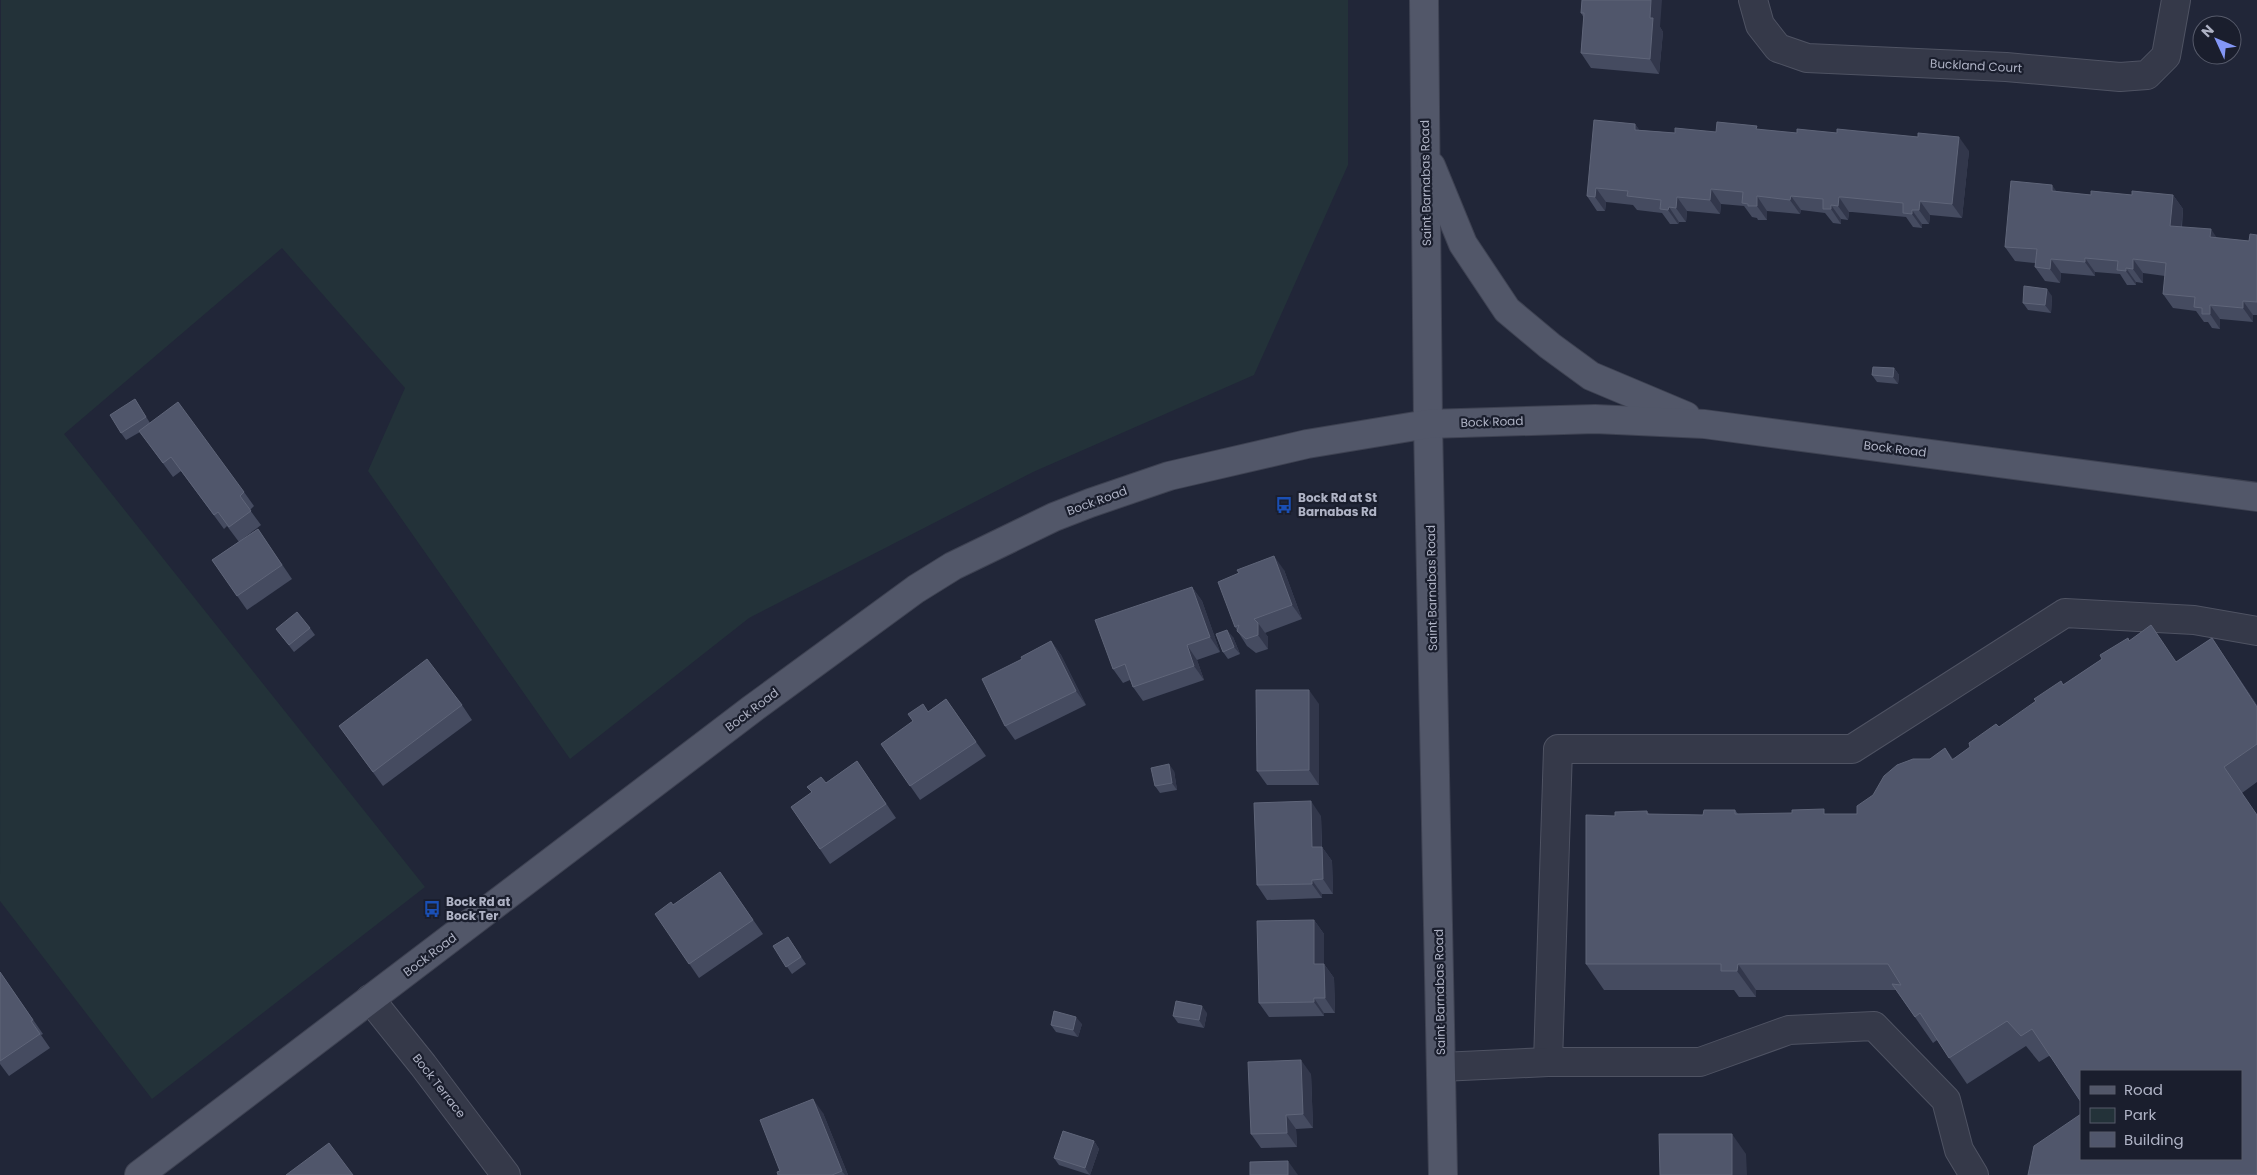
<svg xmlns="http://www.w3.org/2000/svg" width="2257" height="1175" font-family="Poppins,sans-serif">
	<rect width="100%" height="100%" fill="#212638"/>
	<polygon fill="#233239" points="1,0 1348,0 1348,165 1254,375 1033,472 749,618 570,759 368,471 405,388 282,248 64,434 425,887 152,1099 0,901"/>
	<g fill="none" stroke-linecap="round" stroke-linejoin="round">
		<g stroke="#4f5363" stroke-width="30">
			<g id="minor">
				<polyline points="1753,0 1760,25 1778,48 1807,58 2006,67 2120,77 2147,75 2166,56 2176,0"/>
				<polyline points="370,999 423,1065 506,1175"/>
				<polyline points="1548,1062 1558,749 1852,749 2065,613 2194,620 2257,631"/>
				<polyline points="1441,1067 1548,1062 1700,1062 1789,1030 1874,1026 1946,1100 1959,1150 1974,1175"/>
			</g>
		</g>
		<g stroke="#3e4252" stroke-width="30">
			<g id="major">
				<polyline points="1424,0 1428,424 1443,1175"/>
				<polyline points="1431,166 1463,244 1507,310 1550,346 1591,376 1686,416"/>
				<polyline points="139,1175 752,709 916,589 953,566 1054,517 1090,503 1169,476 1307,444 1428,424 1595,419 1704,424 2257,497"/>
			</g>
		</g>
		<use href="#minor" stroke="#353949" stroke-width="28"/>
		<use href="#major" stroke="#525769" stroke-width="28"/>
	</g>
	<g fill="#454b60">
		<polygon points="1582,0 1660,27 1663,32 1659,74 1591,68 1581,53 1584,18 1581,13"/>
		<polygon points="1635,124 1639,130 1675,133 1716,132 1760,130 1969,151 1962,218 1930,215 1929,224 1922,224 1922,228 1913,227 1906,217 1852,212 1849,212 1848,220 1841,219 1841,224 1833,223 1825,213 1801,210 1800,214 1767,211 1767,220 1758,220 1757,218 1752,217 1744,206 1721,204 1720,214 1687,211 1686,222 1679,222 1678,224 1670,224 1662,213 1637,210 1633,205 1606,202 1605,211 1597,211 1587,196"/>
		<polygon points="2057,192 2091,195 2173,195 2183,209 2182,227 2217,238 2249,241 2257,235 2257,315 2253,315 2253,322 2220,319 2220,329 2212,328 2208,322 2204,322 2196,311 2173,308 2163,294 2165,276 2143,273 2143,283 2136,282 2136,285 2127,285 2120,274 2095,272 2095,276 2061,273 2060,283 2045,281 2035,267 2035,263 2015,261 2005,247"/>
		<polygon points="2052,296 2051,313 2028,310 2023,303"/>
		<polygon points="1894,368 1899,375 1898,384 1877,382 1872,375"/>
		<polygon points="135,399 150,423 244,492 254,506 250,510 261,525 239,542 227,526 224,529 181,471 173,477 140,432 126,440 121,433"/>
		<polygon points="258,529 292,579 247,610 212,560"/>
		<polygon points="1284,570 1302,619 1265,633 1268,637 1268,649 1256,653 1247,646 1235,627"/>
		<polygon points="1192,587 1202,601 1220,652 1197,660 1204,680 1143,701 1133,687 1130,680 1123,683 1113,669"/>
		<polygon points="310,628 315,635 294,652 276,629"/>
		<polygon points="1233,637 1240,654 1228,659 1223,652"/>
		<polygon points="2212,638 2257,705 2257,782 2242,793 2241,1159 2049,1056 2039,1062 2026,1046 1967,1084 1937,1040 1933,1043 1896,990 1756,990 1756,997 1739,997 1734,990 1604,990 1586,964 1615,816 1647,811 1649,814 1703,815 1735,810 1738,814 1857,814 1945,748 1953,759 2130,640 2176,662"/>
		<polygon points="1051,641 1061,655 1086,705 1015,740 1005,726 1022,659"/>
		<polygon points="946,699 986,756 920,800 881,744"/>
		<polygon points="1319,704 1319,785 1267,785 1257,771"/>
		<polygon points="462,705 472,720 383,786 339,726"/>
		<polygon points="857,761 896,818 830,864 791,807"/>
		<polygon points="1174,771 1177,790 1160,793 1155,786"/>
		<polygon points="1321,816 1322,847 1332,861 1333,894 1322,894 1322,898 1267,900 1257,885"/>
		<polygon points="720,872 763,934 699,978 655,914 673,905"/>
		<polygon points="1314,920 1324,934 1324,964 1334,978 1335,1013 1324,1013 1324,1016 1269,1017 1259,1003"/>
		<polygon points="788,937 806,964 792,974 773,946"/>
		<polygon points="0,972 43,1034 41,1035 50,1048 9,1076 0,1064"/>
		<polygon points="1207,1013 1204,1028 1178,1023 1173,1016"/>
		<polygon points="1082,1024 1078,1037 1056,1032 1051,1025"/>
		<polygon points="1311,1074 1313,1128 1296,1129 1297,1147 1261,1148 1251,1134"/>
		<polygon points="823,1113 848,1175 778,1175 780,1171"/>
		<polygon points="1094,1141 1099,1149 1090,1175 1059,1165 1054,1158"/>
	</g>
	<g fill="#32374b">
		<polygon points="1651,0 1662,0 1660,27 1663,32 1659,74 1650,59 1650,18"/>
		<polygon points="1635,124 1645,138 1635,130"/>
		<polygon points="1959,137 1969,151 1962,218 1952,204"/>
		<polygon points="2052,185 2062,199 2052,191"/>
		<polygon points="1596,188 1606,202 1605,211 1595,197"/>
		<polygon points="1711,189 1721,204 1720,214 1710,200"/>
		<polygon points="2173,195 2183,209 2180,240 2170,226"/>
		<polygon points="1757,196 1767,211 1767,220 1757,206"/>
		<polygon points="1791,196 1801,210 1800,214 1790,200"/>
		<polygon points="1677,197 1687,211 1686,222 1676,208"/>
		<polygon points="1839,197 1849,212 1848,220 1838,206"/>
		<polygon points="1920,201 1930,215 1929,224 1919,210"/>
		<polygon points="1831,205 1841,219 1841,224 1831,209"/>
		<polygon points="1669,207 1679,222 1678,224 1668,210"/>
		<polygon points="1912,210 1922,224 1922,228 1912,214"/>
		<polygon points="2211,229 2221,244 2210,237"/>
		<polygon points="2085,258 2095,272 2095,276 2085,262"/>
		<polygon points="2051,259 2061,273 2060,283 2050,269"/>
		<polygon points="2133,259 2143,273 2143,283 2133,269"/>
		<polygon points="2126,268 2136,282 2136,285 2126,271"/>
		<polygon points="2047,289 2052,296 2051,313 2045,305"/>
		<polygon points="2243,301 2253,315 2253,322 2243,308"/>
		<polygon points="2210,305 2220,319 2220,329 2210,314"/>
		<polygon points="1894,368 1899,375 1898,384 1893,377"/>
		<polygon points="1274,556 1284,570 1302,619 1292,605"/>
		<polygon points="1192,587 1202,601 1220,652 1210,637"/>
		<polygon points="1258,623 1268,637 1268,649 1258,635"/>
		<polygon points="1227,630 1233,637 1240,654 1234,647"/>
		<polygon points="2212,638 2257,705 2257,707"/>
		<polygon points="1051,641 1061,655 1086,705 1076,691"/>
		<polygon points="1187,645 1197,660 1204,680 1194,666"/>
		<polygon points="1309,690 1319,704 1319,785 1309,770"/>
		<polygon points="1169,764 1174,771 1177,790 1172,783"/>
		<polygon points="1311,801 1321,816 1322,861 1312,847"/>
		<polygon points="1322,847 1332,861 1333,894 1323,879"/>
		<polygon points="1312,880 1322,894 1322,898 1312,884"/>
		<polygon points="1314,920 1324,934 1324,978 1314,964"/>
		<polygon points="1324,964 1334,978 1335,1013 1325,998"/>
		<polygon points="1738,964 1756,990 1756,997 1737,971"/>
		<polygon points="1314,998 1324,1013 1324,1016 1314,1002"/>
		<polygon points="1202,1006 1207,1013 1204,1028 1199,1020"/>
		<polygon points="1076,1017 1082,1024 1078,1037 1073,1030"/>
		<polygon points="1301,1060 1311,1074 1313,1128 1303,1114"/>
		<polygon points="813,1099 823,1113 848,1175 845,1175 842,1171"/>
		<polygon points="1286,1115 1296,1129 1297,1147 1287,1133"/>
		<polygon points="1732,1134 1746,1154 1747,1175 1732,1175"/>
		<polygon points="1094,1141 1099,1149 1090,1175 1085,1168"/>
		<polygon points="1288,1161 1298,1175 1288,1175"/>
	</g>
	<g fill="#50566b" stroke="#5f6579">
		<polygon points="1582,0 1651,0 1650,18 1653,18 1650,59 1581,53 1584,13 1581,13"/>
		<polygon points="1594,120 1635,124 1635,130 1675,133 1675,128 1716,132 1717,122 1757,126 1756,129 1797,133 1797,129 1837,133 1837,129 1918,137 1918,133 1959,137 1952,204 1920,201 1919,210 1912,210 1912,214 1903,213 1903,203 1842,197 1839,197 1838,206 1831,205 1831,209 1823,209 1823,199 1791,196 1790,200 1757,196 1757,206 1748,206 1748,204 1742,203 1743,192 1711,189 1710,200 1677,197 1676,208 1669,207 1668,210 1660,209 1661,200 1627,196 1628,191 1596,188 1595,197 1587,196"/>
		<polygon points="2011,181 2052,185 2052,191 2091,195 2091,191 2132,195 2132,191 2173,195 2170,226 2211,229 2210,237 2249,241 2250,234 2257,235 2257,302 2243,301 2243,308 2210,305 2210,314 2202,314 2202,308 2194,307 2195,297 2163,294 2166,263 2133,259 2133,269 2126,268 2126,271 2117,270 2118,261 2085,258 2085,262 2051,259 2050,269 2035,267 2037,249 2005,247"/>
		<polygon points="2024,286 2047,289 2045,305 2023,303"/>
		<polygon points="1873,367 1894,368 1893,377 1872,375"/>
		<polygon points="135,399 146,417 121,433 110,415"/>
		<polygon points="178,402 244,492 240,496 251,511 229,527 218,512 214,515 171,457 163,463 139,431"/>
		<polygon points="258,529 282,565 237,596 212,560"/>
		<polygon points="1274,556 1292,605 1254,619 1258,623 1258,635 1246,639 1237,631 1239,625 1235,627 1218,582 1239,573 1237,570"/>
		<polygon points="1192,587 1210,637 1187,645 1194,666 1133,687 1125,664 1113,669 1095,620"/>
		<polygon points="297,612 310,628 289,645 276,629"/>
		<polygon points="2151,625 2176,662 2212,638 2257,707 2257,744 2224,767 2257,815 2257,1175 2028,1175 2034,1146 2081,1114 2081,1159 2241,1159 2241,1071 2081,1071 2081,1102 2032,1029 2021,1036 2007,1021 1949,1058 1920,1013 1915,1017 1892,984 1901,985 1888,964 1738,964 1737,971 1721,971 1721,964 1586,964 1586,815 1615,816 1615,812 1647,811 1647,814 1703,815 1704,810 1735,810 1735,814 1792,813 1792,810 1824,809 1824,814 1857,814 1857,806 1873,795 1884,776 1897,765 1913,759 1930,759 1945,748 1952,760 1970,747 1969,743 1996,724 1999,727 2036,701 2034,699 2061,681 2063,685 2102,659 2100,655 2128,638 2129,641"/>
		<polygon points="1227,630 1234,647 1223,652 1216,634"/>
		<polygon points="1051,641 1076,691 1005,726 982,679 1022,659 1021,657"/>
		<polygon points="427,659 462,705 373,772 339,726"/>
		<polygon points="1256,690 1309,690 1309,770 1257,771"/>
		<polygon points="946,699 976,742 910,786 881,744 913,721 908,714 923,704 928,712"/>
		<polygon points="857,761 886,804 820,849 791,807 812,792 807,787 821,777 826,783"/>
		<polygon points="1169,764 1172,783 1155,786 1151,768"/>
		<polygon points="1311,801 1312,847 1322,847 1323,879 1312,880 1312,884 1257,885 1254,803"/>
		<polygon points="720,872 753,920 689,964 655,914 671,902 673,905"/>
		<polygon points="1314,920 1314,964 1324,964 1325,998 1314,998 1314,1002 1259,1003 1257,921"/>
		<polygon points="788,937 801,957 786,967 773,946"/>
		<polygon points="0,972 33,1020 31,1021 40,1034 0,1061"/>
		<polygon points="1176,1001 1202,1006 1199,1020 1173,1016"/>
		<polygon points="1054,1011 1076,1017 1073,1030 1051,1025"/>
		<polygon points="1301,1060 1303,1114 1286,1115 1287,1133 1251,1134 1248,1062"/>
		<polygon points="813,1099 842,1171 832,1175 778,1175 777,1172 780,1171 760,1120"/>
		<polygon points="1063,1131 1094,1141 1085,1168 1054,1158"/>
		<polygon points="1659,1134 1732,1134 1732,1175 1660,1175"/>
		<polygon points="329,1143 353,1175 286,1175"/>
		<polygon points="1288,1161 1288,1175 1250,1175 1250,1162"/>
	</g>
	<defs>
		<g id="bus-bare" transform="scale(1.35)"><path d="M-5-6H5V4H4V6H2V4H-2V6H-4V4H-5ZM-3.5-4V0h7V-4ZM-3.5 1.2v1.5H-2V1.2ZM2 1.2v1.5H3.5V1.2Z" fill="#1a4fb4" stroke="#1a1e2d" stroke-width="2.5" paint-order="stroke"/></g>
	</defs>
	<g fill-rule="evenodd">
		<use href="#bus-bare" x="1284" y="505"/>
		<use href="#bus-bare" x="432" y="909"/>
	</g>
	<g text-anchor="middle" stroke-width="4.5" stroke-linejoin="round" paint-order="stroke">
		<g font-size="12" fill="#afb3c5" stroke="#1a1e2d">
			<text transform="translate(1976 66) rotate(3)" y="4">Buckland Court</text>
			<text transform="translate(1426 183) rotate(-91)" y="4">Saint Barnabas Road</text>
			<text transform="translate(1492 422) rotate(-2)" y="4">Bock Road</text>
			<text transform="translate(1895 449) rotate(7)" y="4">Bock Road</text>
			<text transform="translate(1097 501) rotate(-20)" y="4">Bock Road</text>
			<text transform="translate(1432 588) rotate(-91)" y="4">Saint Barnabas Road</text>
			<text transform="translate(752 710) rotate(-37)" y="4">Bock Road</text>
			<text transform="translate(430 955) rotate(-37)" y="4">Bock Road</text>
			<text transform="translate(1440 992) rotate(-91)" y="4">Saint Barnabas Road</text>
			<text transform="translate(439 1086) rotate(52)" y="4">Bock Terrace</text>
		</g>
		<g font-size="12" font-weight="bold" fill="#afb3c5" stroke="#1a1e2d" text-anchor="start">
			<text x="1298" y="502">Bock Rd at St<tspan x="1298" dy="14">Barnabas Rd</tspan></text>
			<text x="446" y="906">Bock Rd at<tspan x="446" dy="14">Bock Ter</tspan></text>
		</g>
	</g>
	<rect x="2080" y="1070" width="162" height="90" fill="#1a1e2d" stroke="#565a6a"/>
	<rect x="2090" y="1086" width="25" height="8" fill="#525769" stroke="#565a6a"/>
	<text x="2124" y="1095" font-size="15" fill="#afb3c5">Road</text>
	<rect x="2090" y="1108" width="25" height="15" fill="#233239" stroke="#565a6a"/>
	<text x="2124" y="1120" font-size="15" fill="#afb3c5">Park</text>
	<rect x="2090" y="1132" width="25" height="15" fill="#50566b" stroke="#565a6a"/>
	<text x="2124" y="1145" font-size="15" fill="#afb3c5">Building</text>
	<g transform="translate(2217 40) rotate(314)"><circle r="24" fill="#1a1e2d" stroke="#565a6a"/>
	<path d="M0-4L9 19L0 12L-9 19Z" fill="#8397f7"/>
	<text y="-8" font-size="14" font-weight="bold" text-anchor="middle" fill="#afb3c5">N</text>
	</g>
</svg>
